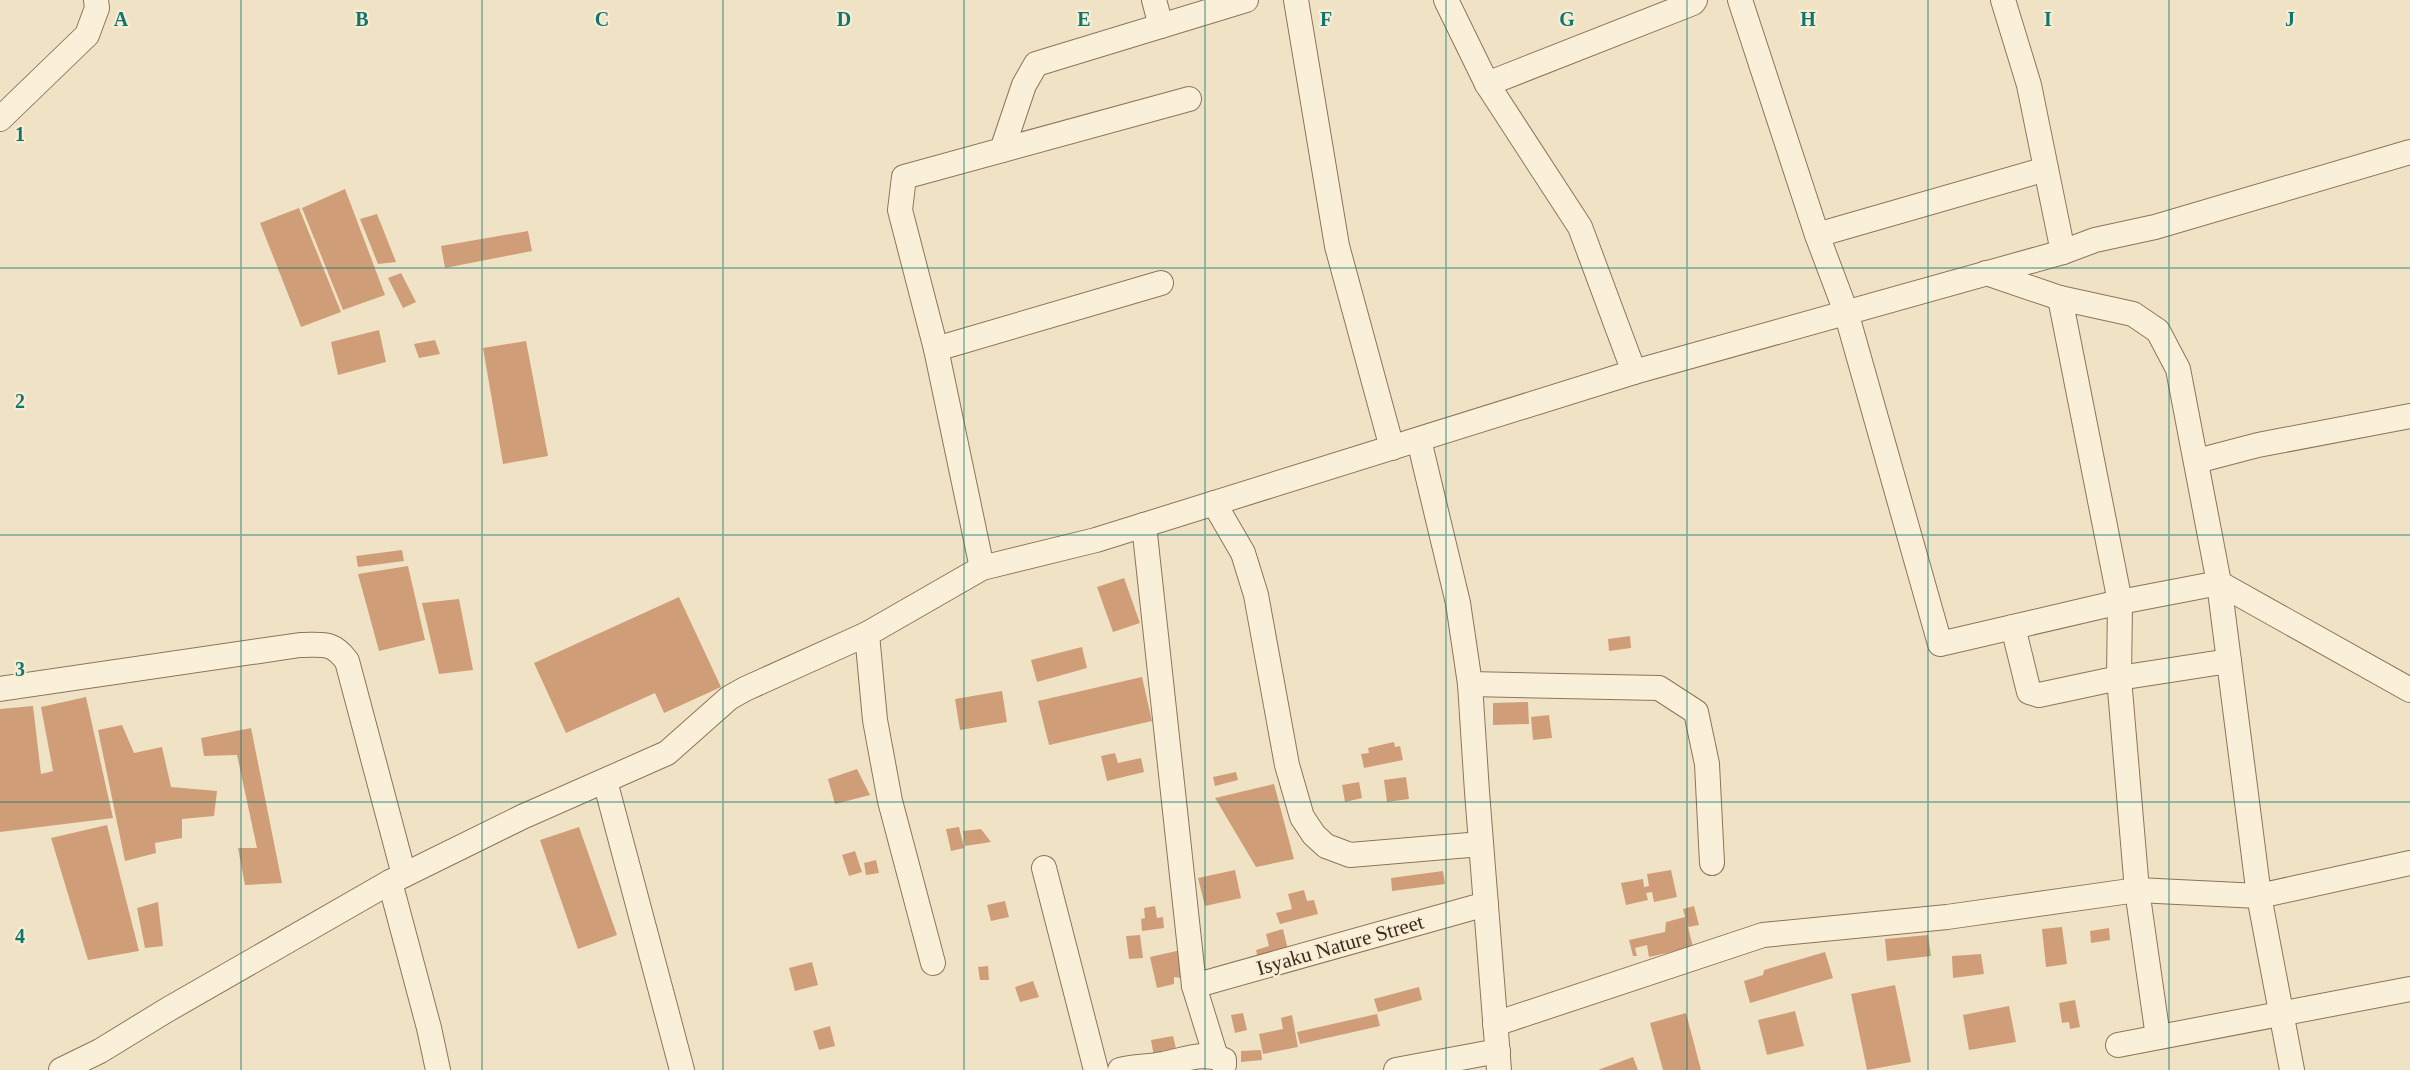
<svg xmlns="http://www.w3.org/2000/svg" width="2410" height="1070" font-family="'Times New Roman',serif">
	<rect width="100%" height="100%" fill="#f0e3c5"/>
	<g fill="#d09d79">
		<polygon points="345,189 385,295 343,310 302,208"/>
		<polygon points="299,208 341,312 301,327 260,223"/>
		<polygon points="377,214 396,262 378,264 360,219"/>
		<polygon points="528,231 532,251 445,268 441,246"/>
		<polygon points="401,273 416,302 403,308 388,278"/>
		<polygon points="379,330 386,362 338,375 331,342"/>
		<polygon points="435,340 440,354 419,358 414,344"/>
		<polygon points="526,341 548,456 503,464 483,348"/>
		<polygon points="402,550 404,561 358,567 356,556"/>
		<polygon points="408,566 425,640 379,651 358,574"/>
		<polygon points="1124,578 1140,623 1113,632 1097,587"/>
		<polygon points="679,597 721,687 664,713 655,693 566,733 534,663"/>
		<polygon points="459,599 473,670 439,674 422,603"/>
		<polygon points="1630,636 1631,648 1609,651 1608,639"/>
		<polygon points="1082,647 1087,668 1037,682 1031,660"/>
		<polygon points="1142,677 1152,721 1049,745 1038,701"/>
		<polygon points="1002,691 1007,722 960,730 955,699"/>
		<polygon points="86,697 113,818 0,832 0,709 33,706 41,774 53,771 41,707"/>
		<polygon points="1528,702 1529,724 1493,725 1493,703"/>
		<polygon points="1549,715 1552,738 1533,740 1531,717"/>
		<polygon points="122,725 134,753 162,747 171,787 217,791 214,816 182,819 182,838 155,843 156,853 125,861 98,730"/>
		<polygon points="251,728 282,883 245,885 238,848 257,848 237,755 204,756 201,738"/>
		<polygon points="1394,742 1395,747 1400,746 1403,760 1364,768 1361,754 1369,753 1368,748"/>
		<polygon points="1115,753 1118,763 1141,758 1144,772 1107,781 1101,756"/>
		<polygon points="857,769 870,795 835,804 828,779"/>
		<polygon points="1236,772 1238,780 1215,786 1213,777"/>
		<polygon points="1406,777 1409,799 1387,802 1384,780"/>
		<polygon points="1359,782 1362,798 1345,802 1342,785"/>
		<polygon points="1274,784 1294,859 1256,867 1215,798"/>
		<polygon points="107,825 139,951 88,960 51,838"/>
		<polygon points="579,827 617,935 578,949 540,840"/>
		<polygon points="959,827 964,848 951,851 946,829"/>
		<polygon points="981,829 991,842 965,846 963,831"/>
		<polygon points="855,851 862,872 849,876 842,855"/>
		<polygon points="876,860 879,873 866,875 864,863"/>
		<polygon points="1235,870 1241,898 1205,906 1198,878"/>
		<polygon points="1671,870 1677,897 1654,902 1652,892 1646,893 1648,900 1626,905 1621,883 1643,879 1644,887 1649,886 1647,874"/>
		<polygon points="1443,871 1445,884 1392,891 1391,878"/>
		<polygon points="1304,890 1307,901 1314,900 1318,914 1280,924 1276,913 1292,909 1288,894"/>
		<polygon points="1005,901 1009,917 991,921 987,905"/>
		<polygon points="158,902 163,946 145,948 137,908"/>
		<polygon points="1155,906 1157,918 1163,917 1164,928 1142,931 1141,919 1145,918 1144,908"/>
		<polygon points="1694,906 1699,925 1688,927 1693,947 1649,957 1647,945 1635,948 1637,956 1633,956 1629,940 1665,932 1666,922 1685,917 1683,909"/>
		<polygon points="2062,927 2067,964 2046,967 2042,929"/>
		<polygon points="2109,928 2110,940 2091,943 2090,931"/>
		<polygon points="1283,929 1289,954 1259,962 1256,950 1269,946 1266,934"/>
		<polygon points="1140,935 1143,958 1129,959 1126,936"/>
		<polygon points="1928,935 1931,956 1887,961 1885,939"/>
		<polygon points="1181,950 1188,979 1174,977 1174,984 1157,988 1150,957"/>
		<polygon points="1825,952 1833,978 1750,1003 1744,981 1763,975 1764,970"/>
		<polygon points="1981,954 1984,974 1953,978 1952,956"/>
		<polygon points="812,962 818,985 795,991 789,968"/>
		<polygon points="988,966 989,980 980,980 978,967"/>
		<polygon points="1033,981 1039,997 1020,1002 1015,987"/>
		<polygon points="1895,985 1911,1062 1867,1070 1851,994"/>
		<polygon points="1419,987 1422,1000 1378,1012 1374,999"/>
		<polygon points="2075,1000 2080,1027 2070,1029 2069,1022 2062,1023 2059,1003"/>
		<polygon points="2009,1006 2016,1042 1969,1050 1963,1015"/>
		<polygon points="1795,1011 1804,1046 1767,1055 1758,1020"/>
		<polygon points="1243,1013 1247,1030 1235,1033 1231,1015"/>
		<polygon points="1686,1013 1701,1070 1663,1070 1650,1023"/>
		<polygon points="1377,1014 1380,1026 1300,1044 1297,1032"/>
		<polygon points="1292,1015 1298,1047 1263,1054 1259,1034 1283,1029 1281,1018"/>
		<polygon points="830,1026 835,1046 819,1050 813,1031"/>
		<polygon points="1173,1036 1178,1057 1155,1062 1151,1040"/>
		<polygon points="1261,1050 1262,1060 1241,1062 1241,1051"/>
		<polygon points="1633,1057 1638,1070 1598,1070"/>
	</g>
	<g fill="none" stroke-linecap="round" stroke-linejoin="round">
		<g stroke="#8d745a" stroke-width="26">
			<g id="minor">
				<polyline points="1154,0 1161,26"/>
				<polyline points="1296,0 1337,246 1392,448"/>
				<polyline points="1446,0 1487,84 1580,227 1634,372"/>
				<polyline points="1740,0 1817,235 1846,312 1940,644 2120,602 2219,583 2410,690"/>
				<polyline points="2003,0 2029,85 2063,252"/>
				<polyline points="1487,84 1693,3 1695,0"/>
				<polyline points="0,119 87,35 97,8 96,0"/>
				<polyline points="1002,150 1024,85 1036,64 1246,0"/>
				<polyline points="1817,235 2046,169"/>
				<polyline points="1986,273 2060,298 2133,314 2158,331 2178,369 2219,583 2259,896 2292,1070"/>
				<polyline points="2060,298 2120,602 2119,678 2137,890 2158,1037"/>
				<polyline points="936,349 1161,283"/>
				<polyline points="1419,440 1458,603 1470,684 1477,792 1499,1070"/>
				<polyline points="2197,461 2258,445 2410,416"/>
				<polyline points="1214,503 1243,553 1256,595 1287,765 1302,817 1314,835 1326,846 1350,855 1481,844"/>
				<polyline points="1144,525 1194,986 1216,1057"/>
				<polyline points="982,568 936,349 900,210 904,177 1189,99"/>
				<polyline points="2013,627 2029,692 2039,695 2119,678 2229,661"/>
				<polyline points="867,634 875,720 890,801 933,963"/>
				<polyline points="1470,684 1659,688 1696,712 1707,764 1712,863"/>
				<path d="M0 689 300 645C323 645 332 641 347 661L404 875"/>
				<polyline points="605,781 682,1070"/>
				<polyline points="1044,868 1096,1070"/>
				<polyline points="390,882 429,1028 438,1070"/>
				<polyline points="1194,986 1486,904"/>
				<polyline points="1495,1024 1763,935 1947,917 2137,890 2259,896 2410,863"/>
				<polyline points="2118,1045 2410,989"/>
				<polyline points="61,1070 100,1051 167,1010 390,882 522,817 667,753 729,698 745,689 867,634 982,568 1096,540 1634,372 2063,252 2095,240 2155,227 2410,152"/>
				<path d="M1120 1070C1134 1066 1149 1067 1163 1064 1184 1060 1203 1051 1224 1060V1065"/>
				<polyline points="1396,1070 1498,1051"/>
			</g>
		</g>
		<use href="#minor" stroke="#faf0d9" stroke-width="24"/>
	</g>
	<path fill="none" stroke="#0f766e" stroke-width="1.5" stroke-opacity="0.55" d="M241 0V1070M482 0V1070M723 0V1070M964 0V1070M1205 0V1070M1446 0V1070M1687 0V1070M1928 0V1070M2169 0V1070M0 268H2410M0 535H2410M0 802H2410"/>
	<g text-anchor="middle" stroke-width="4.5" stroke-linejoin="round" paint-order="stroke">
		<g font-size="21" fill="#3c2c1e" stroke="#f7edd5">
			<text transform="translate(1340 945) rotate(-16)" y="7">Isyaku Nature Street</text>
		</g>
	</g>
	<g font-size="20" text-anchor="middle" font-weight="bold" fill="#0f766e" stroke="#f7edd5" stroke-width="4.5" stroke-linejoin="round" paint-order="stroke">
		<text x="121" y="26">A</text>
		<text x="362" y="26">B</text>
		<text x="602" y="26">C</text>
		<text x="844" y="26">D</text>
		<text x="1084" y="26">E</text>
		<text x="1326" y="26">F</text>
		<text x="1567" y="26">G</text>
		<text x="1808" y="26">H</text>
		<text x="2048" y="26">I</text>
		<text x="2290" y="26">J</text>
		<text x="20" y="141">1</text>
		<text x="20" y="408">2</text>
		<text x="20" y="676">3</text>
		<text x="20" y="943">4</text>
	</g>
</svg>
